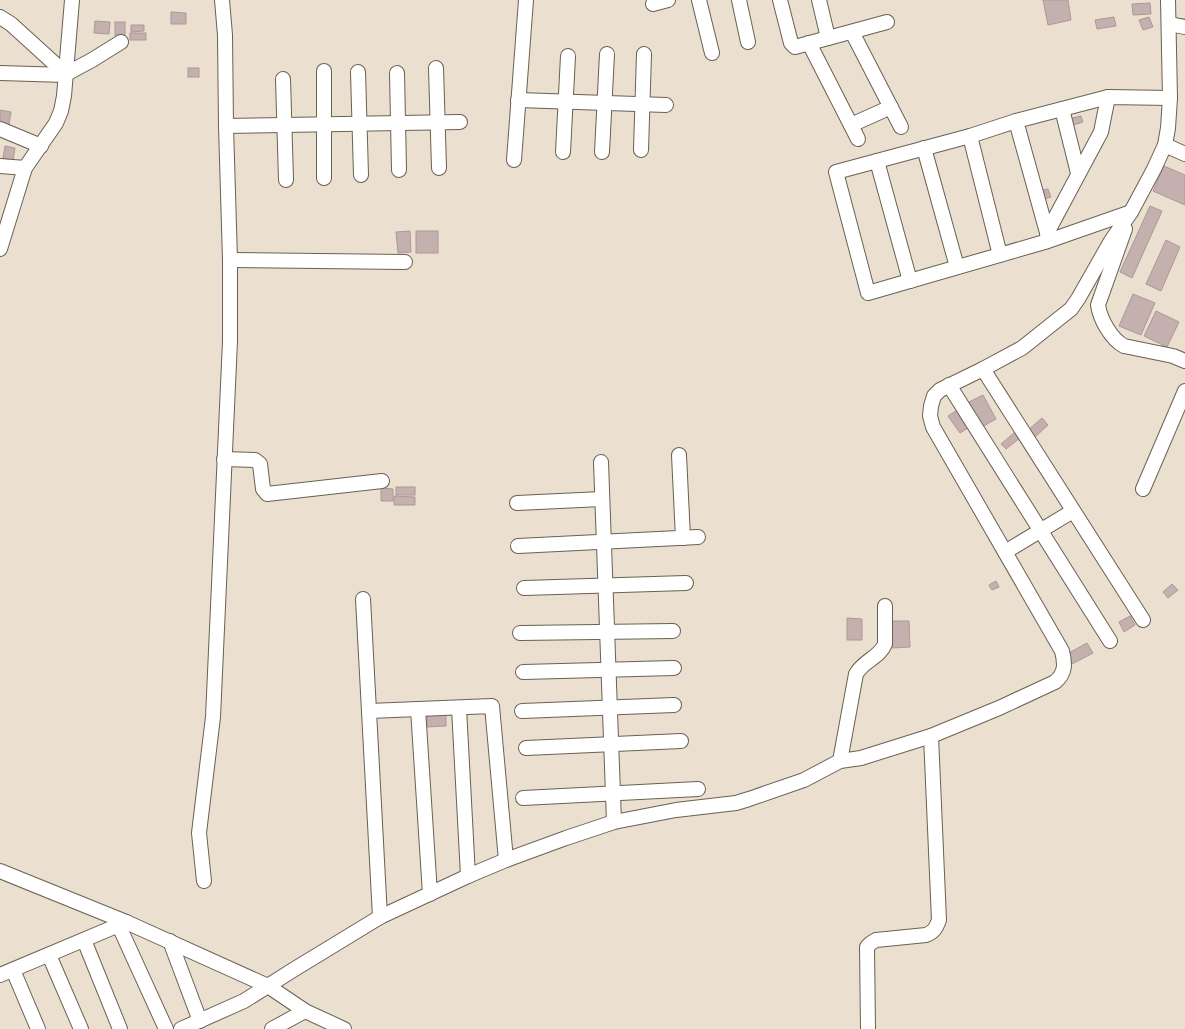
<svg xmlns="http://www.w3.org/2000/svg" width="1185" height="1029" font-family="'Source Sans 3',sans-serif">
	<rect width="100%" height="100%" fill="#ebdfd0"/>
	<g fill="#c4b0ae" stroke="#ac9896">
		<polygon points="1043,0 1068,0 1071,20 1048,25"/>
		<polygon points="1150,3 1151,14 1133,15 1132,4"/>
		<polygon points="171,12 186,13 186,24 171,24"/>
		<polygon points="1114,17 1116,26 1097,29 1095,20"/>
		<polygon points="1149,17 1153,27 1143,30 1139,20"/>
		<polygon points="95,21 110,22 109,34 94,33"/>
		<rect x="115" y="22" width="10" height="13"/>
		<polygon points="131,25 144,25 144,31 131,32"/>
		<rect x="130" y="33" width="16" height="7"/>
		<rect x="188" y="68" width="11" height="9"/>
		<polygon points="0,110 11,112 9,124 0,123"/>
		<polygon points="1081,116 1083,122 1070,126 1068,119"/>
		<polygon points="5,146 15,148 13,160 3,158"/>
		<polygon points="1164,166 1185,175 1185,205 1153,191"/>
		<polygon points="1048,189 1051,197 1041,200 1038,191"/>
		<polygon points="1150,206 1162,211 1132,278 1120,272"/>
		<polygon points="410,231 411,252 398,253 396,232"/>
		<rect x="416" y="231" width="22" height="22"/>
		<polygon points="1166,240 1180,247 1161,291 1146,284"/>
		<polygon points="1133,294 1155,303 1141,335 1119,326"/>
		<polygon points="1156,311 1179,322 1167,347 1144,336"/>
		<polygon points="983,395 996,419 980,428 967,403"/>
		<polygon points="959,409 971,426 960,433 948,416"/>
		<polygon points="1042,418 1048,425 1034,438 1027,431"/>
		<polygon points="1015,432 1020,438 1006,449 1001,444"/>
		<rect x="396" y="487" width="19" height="8"/>
		<polygon points="381,488 393,489 393,501 381,501"/>
		<polygon points="394,496 415,497 415,505 394,505"/>
		<polygon points="996,581 999,587 992,590 989,585"/>
		<polygon points="1172,584 1178,590 1168,598 1163,592"/>
		<polygon points="1130,616 1135,625 1124,632 1119,622"/>
		<polygon points="847,618 862,619 862,640 847,640"/>
		<polygon points="892,621 909,621 910,647 892,648"/>
		<polygon points="1087,643 1093,653 1072,664 1067,654"/>
		<polygon points="427,714 446,714 446,726 427,727"/>
	</g>
	<g fill="none" stroke-linecap="round" stroke-linejoin="round">
		<g stroke="#6a6053" stroke-width="16">
			<g id="minor">
				<polyline points="699,0 712,53"/>
				<polyline points="739,0 748,42"/>
				<polyline points="780,0 791,43 795,47 887,22"/>
				<polyline points="819,0 828,38"/>
				<polyline points="653,4 668,0"/>
				<polyline points="0,17 11,24 66,74 92,60 121,42"/>
				<polyline points="1169,24 1185,27"/>
				<polyline points="852,32 901,127"/>
				<polyline points="809,43 858,139"/>
				<polyline points="436,68 439,168"/>
				<polyline points="324,71 324,178"/>
				<polyline points="358,72 361,175"/>
				<polyline points="0,73 66,75"/>
				<polyline points="397,73 399,170"/>
				<polyline points="283,79 286,180"/>
				<polyline points="518,100 666,105"/>
				<polyline points="1062,109 1078,173"/>
				<polyline points="1016,121 1048,236"/>
				<polyline points="851,125 891,107"/>
				<polyline points="226,126 460,122"/>
				<polyline points="0,129 41,146"/>
				<polyline points="970,136 1000,255"/>
				<polyline points="1165,145 1185,154"/>
				<polyline points="924,148 957,267"/>
				<polyline points="641,150 644,54"/>
				<polyline points="563,152 568,56"/>
				<polyline points="602,152 607,54"/>
				<polyline points="514,160 526,0"/>
				<polyline points="877,161 910,281"/>
				<polyline points="0,166 25,168"/>
				<polyline points="1131,212 1048,241 868,293 836,172 970,136 1016,121 1108,97 1170,98"/>
				<path d="M1125 229 1098 305C1100 319 1111 339 1124 346L1173 356 1185 361"/>
				<polyline points="1047,233 1101,132 1108,97"/>
				<polyline points="0,249 25,168 56,123 61,111 64,96 72,0"/>
				<polyline points="230,260 405,262"/>
				<polyline points="983,369 1143,620"/>
				<polyline points="949,385 1110,641"/>
				<polyline points="679,455 683,538"/>
				<polyline points="224,459 255,460 260,464 263,489 267,494 382,481"/>
				<polyline points="601,462 614,822"/>
				<polyline points="1143,489 1185,391"/>
				<polyline points="517,503 602,499"/>
				<polyline points="518,546 698,537"/>
				<polyline points="1005,552 1073,511"/>
				<polyline points="524,588 686,583"/>
				<polyline points="363,599 380,917"/>
				<polyline points="520,633 673,631"/>
				<polyline points="523,672 674,668"/>
				<polyline points="459,708 468,876"/>
				<polyline points="418,709 430,894"/>
				<polyline points="369,711 492,706 506,860"/>
				<polyline points="522,711 674,705"/>
				<polyline points="526,748 681,741"/>
				<path d="M840 761 856 674C863 661 880 657 885 644V606"/>
				<polyline points="523,798 698,789"/>
				<polyline points="0,871 126,922 268,986 305,1011 344,1029"/>
				<polyline points="204,881 199,833 213,717 230,341 230,260 226,126 225,35 222,0"/>
				<polyline points="119,926 166,1029"/>
				<polyline points="84,940 120,1029"/>
				<polyline points="170,941 200,1021"/>
				<polyline points="49,955 81,1029"/>
				<polyline points="13,970 38,1029"/>
				<polyline points="0,975 126,922"/>
				<path d="M181 1029 244 1001 293 970 380 917 468 876 506 860 566 838 614 822 676 810 736 803 749 799 804 780 840 761 861 758 931 736 999 708 1055 682C1066 673 1065 663 1062 651L933 427 930 416 931 406 934 396 940 390 983 369 1022 348 1071 309 1078 299 1111 241 1131 212 1154 169 1165 145 1168 128 1170 98 1168 0"/>
				<polyline points="272,1029 305,1011"/>
				<path d="M868 1029 867 947 871 943 876 940 926 935C934 932 936 928 939 920L931 736"/>
			</g>
		</g>
		<use href="#minor" stroke="#fff" stroke-width="14"/>
	</g>
</svg>
